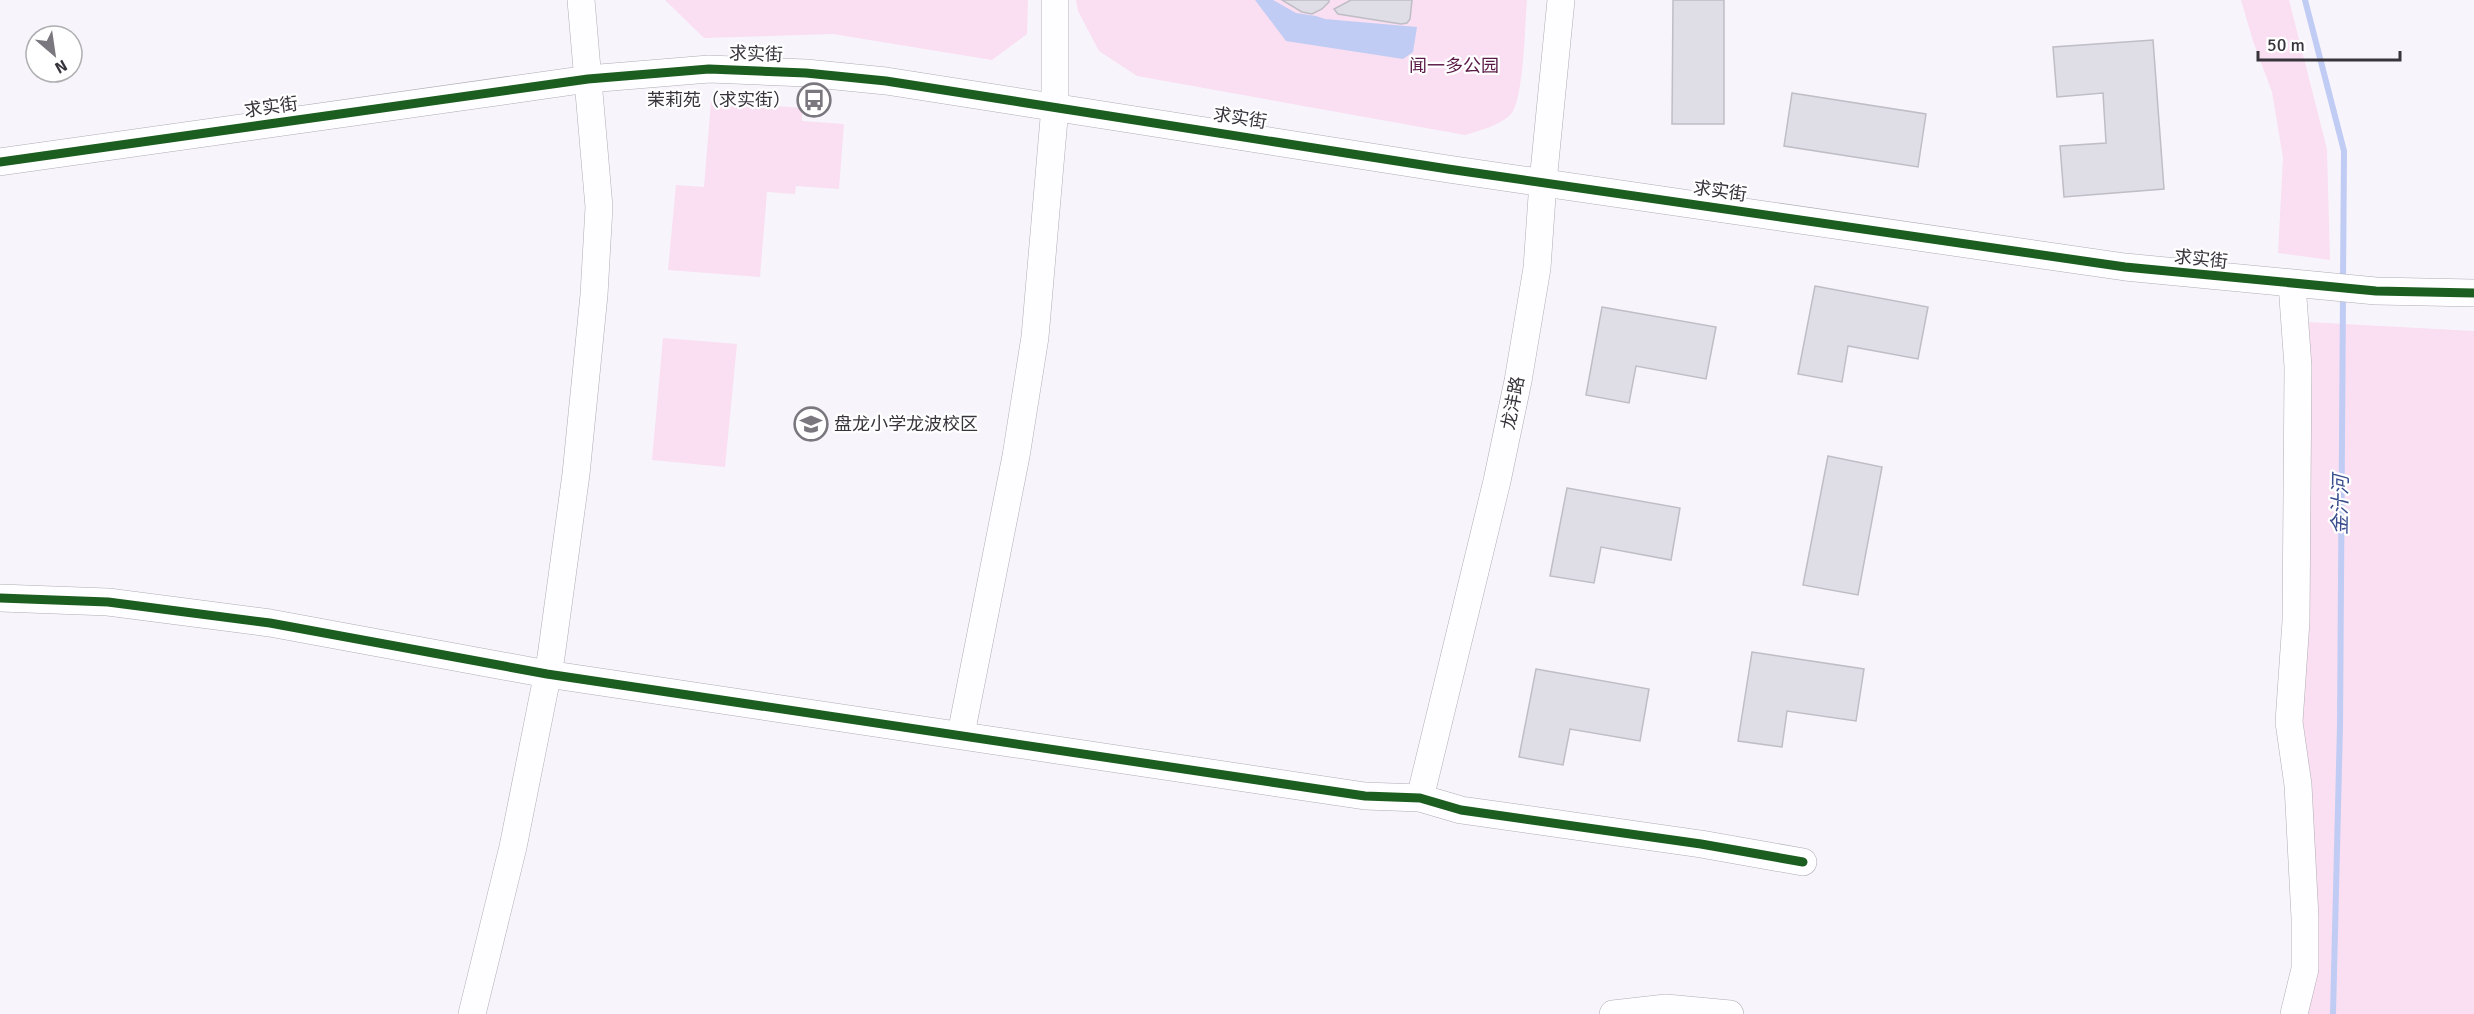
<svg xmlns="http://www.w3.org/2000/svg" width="2474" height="1014" font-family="Signika,'Noto Sans SC',sans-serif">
	<rect width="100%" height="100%" fill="#f8f4fc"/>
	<g fill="#f9dff1">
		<polygon points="665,0 1028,0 1027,34 992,60 833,34 704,38"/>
		<path d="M1076 0H1527C1525 22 1524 99 1511 114 1499 126 1481 130 1465 135L1137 76 1099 51 1078 11Z"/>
		<polygon points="2241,0 2289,0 2327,149 2330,260 2278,253 2283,158 2272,92 2253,41"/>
		<polygon points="711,101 802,108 802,121 844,124 839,189 796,186 795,194 767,192 760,277 668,270 676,185 704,187"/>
		<polygon points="2307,322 2474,331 2474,1014 2302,1014 2297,731"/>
		<polygon points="663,338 737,344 725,467 652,460"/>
	</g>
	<polygon fill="#c0ccf4" points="1255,0 1273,0 1296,13 1316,16 1325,19 1417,27 1413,52 1403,59 1286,41"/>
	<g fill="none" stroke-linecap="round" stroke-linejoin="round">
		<g stroke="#c0ccf4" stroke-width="6">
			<polyline points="2305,0 2344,151 2343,281"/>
			<polyline points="2333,1014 2340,725 2343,295"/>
		</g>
	</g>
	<g fill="#dfdde5" stroke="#bfbdc5" stroke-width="1.5">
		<polygon points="1282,0 1329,0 1329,2 1322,9 1312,14 1302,12"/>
		<polygon points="1412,0 1410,19 1407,23 1401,24 1338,14 1334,9 1351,0"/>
		<polygon points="1673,0 1724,0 1724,124 1672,124"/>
		<polygon points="2153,40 2164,189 2064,197 2060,146 2106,143 2103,93 2057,97 2053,47"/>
		<polygon points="1792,93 1926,114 1918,167 1784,146"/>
		<polygon points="1815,286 1928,307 1918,359 1848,346 1842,382 1798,374"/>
		<polygon points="1602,307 1716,327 1706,379 1636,366 1629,403 1586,395"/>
		<polygon points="1828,456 1882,467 1858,595 1803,585"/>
		<polygon points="1567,488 1680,508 1671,560 1601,547 1594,583 1550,576"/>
		<polygon points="1752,652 1864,669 1856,721 1787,711 1782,747 1738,741"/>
		<polygon points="1536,669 1649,689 1640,741 1570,729 1563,765 1519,757"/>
	</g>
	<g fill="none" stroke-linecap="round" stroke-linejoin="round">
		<g stroke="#b0adb4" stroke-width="28">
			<g id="minor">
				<polyline points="0,162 588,79 709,69 806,73 886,81 1448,169 2125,267 2376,291 2474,293"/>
				<polyline points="2292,284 2298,367 2296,621 2289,722 2298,785 2305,918 2305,969 2294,1014"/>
				<polyline points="0,598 108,602 270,623 547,674 1365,796 1420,798 1461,810 1701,844 1803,862"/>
				<polyline points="961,734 1016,456 1035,337 1055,107 1055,0"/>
				<polyline points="1420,798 1497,481 1518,381 1537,268 1543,182 1561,0"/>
				<polyline points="472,1014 513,847 551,657 576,474 594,295 599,207 581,0"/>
				<polyline points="1613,1014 1666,1008 1730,1014"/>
			</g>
		</g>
		<use href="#minor" stroke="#fefdff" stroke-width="27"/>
		<g stroke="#fff" stroke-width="13">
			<g id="cycleway">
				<polyline points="0,162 588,79 709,69 806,73 886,81 1448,169 2125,267 2376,291 2474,293"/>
				<polyline points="0,598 108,602 270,623 547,674 1365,796 1420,798 1461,810 1701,844 1803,862"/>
			</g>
		</g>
		<use href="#cycleway" stroke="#1b5e20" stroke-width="9"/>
	</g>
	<defs>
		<g id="bus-ring" transform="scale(1.725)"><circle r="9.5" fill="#fff" stroke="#7b777f" stroke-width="1.5"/><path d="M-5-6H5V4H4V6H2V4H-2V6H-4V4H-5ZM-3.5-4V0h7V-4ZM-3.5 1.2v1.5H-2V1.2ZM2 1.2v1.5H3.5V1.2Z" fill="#7b777f"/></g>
		<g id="school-ring" transform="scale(1.725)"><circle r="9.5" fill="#fff" stroke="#7b777f" stroke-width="1.5"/><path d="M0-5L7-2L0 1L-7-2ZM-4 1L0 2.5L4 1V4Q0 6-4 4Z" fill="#7b777f"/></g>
	</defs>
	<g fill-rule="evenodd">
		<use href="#bus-ring" x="814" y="100"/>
		<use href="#school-ring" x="811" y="424"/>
	</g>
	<g text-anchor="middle" stroke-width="4.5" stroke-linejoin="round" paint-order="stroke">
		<g font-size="18" fill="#37343c" stroke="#fff">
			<text transform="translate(756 54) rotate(2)" y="6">求实街</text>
			<text transform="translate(271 107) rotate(-8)" y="6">求实街</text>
			<text transform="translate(1240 118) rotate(9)" y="6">求实街</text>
			<text transform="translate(1720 191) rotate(8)" y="6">求实街</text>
			<text transform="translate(2201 259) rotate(6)" y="6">求实街</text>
			<text transform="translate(1513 403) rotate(-79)" y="6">龙沣路</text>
		</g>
		<g font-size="18" fill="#591845" stroke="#fff">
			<text x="1454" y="72">闻一多公园</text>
		</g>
		<g font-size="18" fill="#37343c" stroke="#fff" text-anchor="end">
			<text x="791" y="106">茉莉苑（求实街）</text>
			<text x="834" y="430" text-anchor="start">盘龙小学龙波校区</text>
		</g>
		<g font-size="20" font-style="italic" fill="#3a4e8f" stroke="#fff">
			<text transform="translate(2340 505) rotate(-89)" y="7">金汁河</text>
		</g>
	</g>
	<g transform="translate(54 54) rotate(151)"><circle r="28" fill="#ffffff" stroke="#afaeb1" stroke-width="1.5"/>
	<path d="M0-4.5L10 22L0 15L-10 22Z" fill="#7b777f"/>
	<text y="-9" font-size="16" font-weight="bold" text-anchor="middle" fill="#37343c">N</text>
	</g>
	<path d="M2258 51v9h142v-9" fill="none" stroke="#37343c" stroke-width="3"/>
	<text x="2267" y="51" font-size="18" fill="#37343c" stroke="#ffffff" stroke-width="4.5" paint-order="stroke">50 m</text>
</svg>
